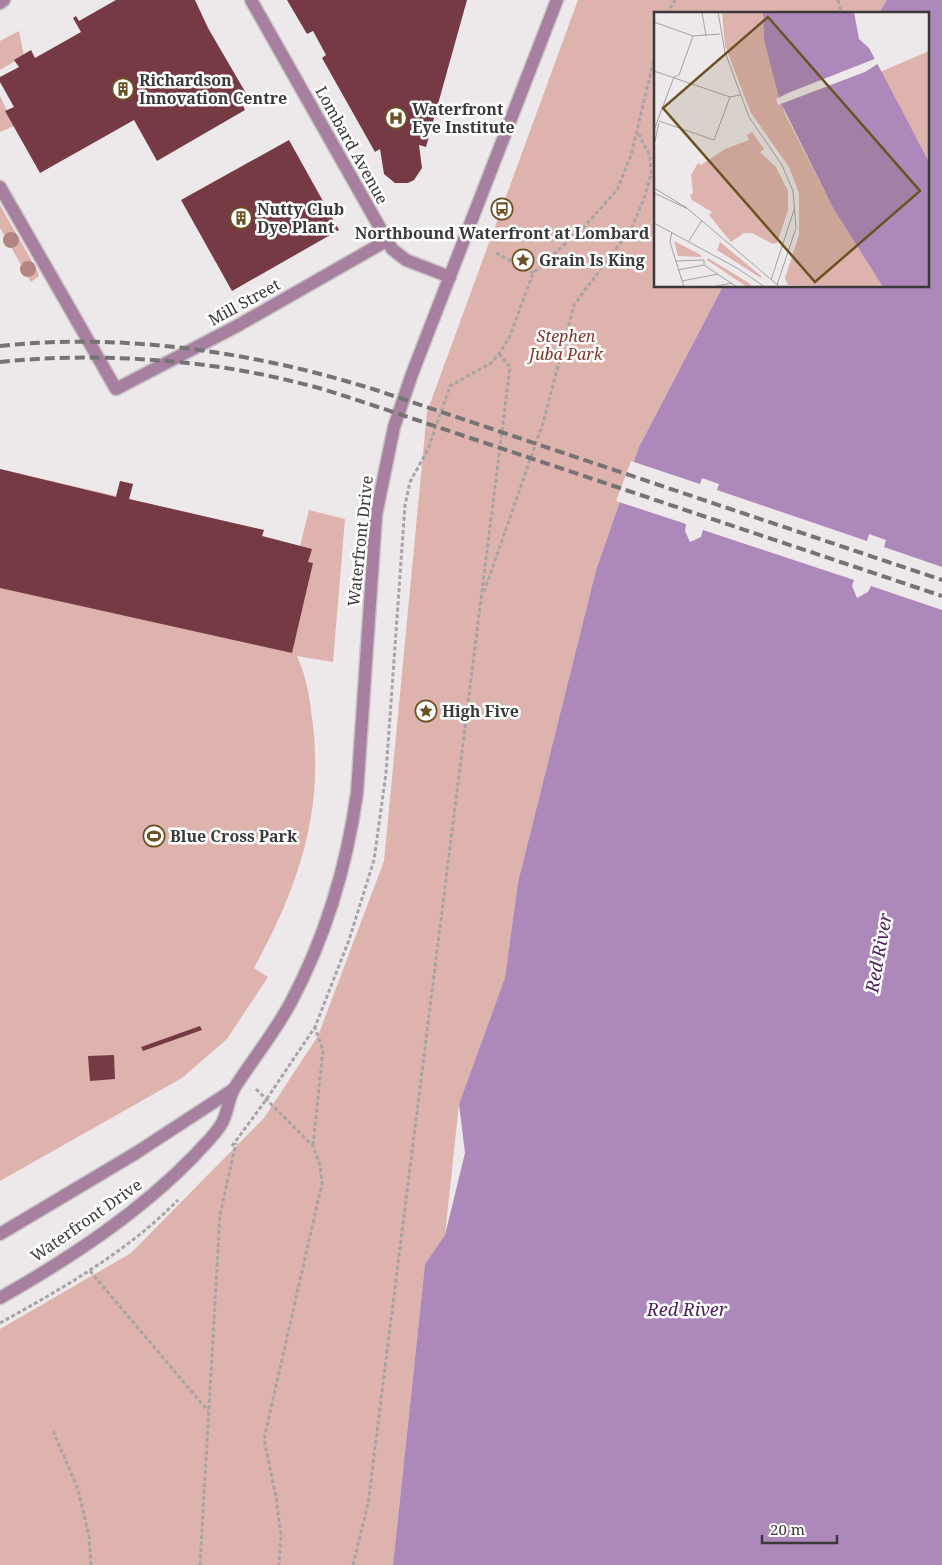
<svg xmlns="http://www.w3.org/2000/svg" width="942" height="1565" font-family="'Noto Serif',serif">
	<rect width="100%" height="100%" fill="#ede8ea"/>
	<g fill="#dfb3ad">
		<polygon points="578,0 887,0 878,14 656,14 656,286 723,286 639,447 596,570 518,882 505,979 459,1104 445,1235 425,1264 393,1565 0,1565 0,1329 131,1253 264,1118 318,1036 384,861 427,412"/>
		<polygon points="19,31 24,56 0,70 0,41"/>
		<polygon points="0,96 14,126 0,132"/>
		<polygon points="0,205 38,272 39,276 31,282 0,228"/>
		<path d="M0 469 116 496 120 481 133 484 129 499 264 530 262 536 300 546 309 510 345 519 333 662 297 656C307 679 309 694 312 718 325 811 298 888 254 968L268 977 227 1039 182 1078 0 1181Z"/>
	</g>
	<polygon fill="#ac88bb" points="887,0 942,0 942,1565 393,1565 425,1264 445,1235 465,1153 459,1104 505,978 518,882 596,570 639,447 723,286 928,286 928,14 878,14"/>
	<polygon fill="#ede8ea" points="631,461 700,484 702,478 719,484 717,490 867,541 869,534 886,540 884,547 942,567 942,610 871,586 868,592 857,598 852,586 854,580 703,530 701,537 690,542 685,531 686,524 616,501"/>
	<g fill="#763a45">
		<polygon points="116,0 195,0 208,28 247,95 240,99 245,110 157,161 134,120 40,173 5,111 14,107 0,82 0,77 19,67 14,60 31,50 35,58 81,32 73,18 76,16 79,21"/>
		<polygon points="287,0 467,0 426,147 419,145 422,168 414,180 408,183 395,183 384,174 380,149 375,152 322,58 326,55 313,31 307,34"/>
		<polygon points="289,140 339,230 232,291 181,200"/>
		<polygon points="0,469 116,497 120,481 133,484 129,499 264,530 262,536 312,549 308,562 313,563 292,653 0,588"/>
		<polygon points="200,1026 202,1030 143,1051 141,1047"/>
		<polygon points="114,1055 115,1079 90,1081 88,1056"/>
	</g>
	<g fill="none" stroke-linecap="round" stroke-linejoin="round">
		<g stroke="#c9c5c7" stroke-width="15">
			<g id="minor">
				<polyline points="251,0 392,249 406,260 450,277"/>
				<polyline points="0,3 4,0"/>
				<polyline points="0,187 116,389 237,326 386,241"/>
				<polyline points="0,1234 136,1153 234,1089"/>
				<path d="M0 1298C70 1258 139 1213 195 1155 204 1145 216 1134 222 1123 228 1112 228 1098 235 1087 253 1059 275 1032 291 1002 325 938 347 864 357 793L376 515 394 427 412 374 557 0"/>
			</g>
		</g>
		<g stroke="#a8a4a5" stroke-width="3" stroke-dasharray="4 2.5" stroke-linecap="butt">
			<polyline points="838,0 841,14"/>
			<polyline points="667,14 675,0"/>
			<polyline points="496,253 533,273"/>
			<polyline points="484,592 543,423 574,305 632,227 644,199 651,174 650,156 637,131"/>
			<polyline points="256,1089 313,1146 320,1165 322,1183 264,1439 276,1497 281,1535 279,1565"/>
			<polyline points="313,1145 323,1050 315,1028"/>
			<polyline points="232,1146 266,1100 315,1027 349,940 374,860 386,773 405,505 410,482 428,449 450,386 491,363 499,354 510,336 533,273 585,226 617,190 631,155 656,51"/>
			<polyline points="90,1271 208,1411"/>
			<path d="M0 1323C63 1288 127 1252 178 1200"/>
			<polyline points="53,1431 78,1489 89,1536 91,1565"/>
			<polyline points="200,1565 220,1215 236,1143"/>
			<polyline points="353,1565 368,1504 510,367 499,354"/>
		</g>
		<use href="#minor" stroke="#a8809f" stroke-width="12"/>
		<g stroke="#767374" stroke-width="4" stroke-dasharray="10 5" stroke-linecap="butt">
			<path d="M0 346C125 332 260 353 379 391L942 580"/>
			<path d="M0 362C91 352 206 359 295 382 322 388 348 397 375 406L942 596"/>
		</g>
	</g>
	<g fill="#b48582">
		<circle cx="11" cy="240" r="8"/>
		<circle cx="28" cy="269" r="8"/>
	</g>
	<defs>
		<g id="building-ring" transform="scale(1.125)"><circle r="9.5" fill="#fff" stroke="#6a5222" stroke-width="1.5"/><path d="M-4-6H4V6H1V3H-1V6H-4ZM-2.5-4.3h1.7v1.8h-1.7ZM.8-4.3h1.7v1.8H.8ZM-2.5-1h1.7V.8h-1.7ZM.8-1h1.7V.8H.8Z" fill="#6a5222"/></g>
		<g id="hospital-ring" transform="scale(1.125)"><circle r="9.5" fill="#fff" stroke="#6a5222" stroke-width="1.5"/><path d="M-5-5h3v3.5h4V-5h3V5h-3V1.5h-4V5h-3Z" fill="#6a5222"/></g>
		<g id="bus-ring" transform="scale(1.125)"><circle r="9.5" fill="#fff" stroke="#6a5222" stroke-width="1.5"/><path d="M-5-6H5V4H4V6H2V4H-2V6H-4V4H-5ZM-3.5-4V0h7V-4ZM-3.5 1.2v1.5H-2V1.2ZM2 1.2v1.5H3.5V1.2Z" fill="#6a5222"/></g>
		<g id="sight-ring" transform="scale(1.125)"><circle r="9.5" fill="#fff" stroke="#6a5222" stroke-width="1.5"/><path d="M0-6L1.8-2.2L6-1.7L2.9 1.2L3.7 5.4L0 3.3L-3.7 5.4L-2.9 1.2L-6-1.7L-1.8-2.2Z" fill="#6a5222"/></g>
		<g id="stadium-ring" transform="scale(1.125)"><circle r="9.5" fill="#fff" stroke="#6a5222" stroke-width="1.5"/><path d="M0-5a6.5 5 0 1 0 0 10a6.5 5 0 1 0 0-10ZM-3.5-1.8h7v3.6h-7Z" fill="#6a5222"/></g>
	</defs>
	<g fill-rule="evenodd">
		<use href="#building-ring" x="123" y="89"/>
		<use href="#hospital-ring" x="396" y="118"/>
		<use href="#bus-ring" x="502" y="209"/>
		<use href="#building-ring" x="241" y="218"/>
		<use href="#sight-ring" x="523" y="260"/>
		<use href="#sight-ring" x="426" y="711"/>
		<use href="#stadium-ring" x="154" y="836"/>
	</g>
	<g text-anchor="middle" stroke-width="5" stroke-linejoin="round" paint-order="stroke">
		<g font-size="16" font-weight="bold" fill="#3a3839" stroke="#fff" text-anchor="start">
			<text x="139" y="86">Richardson<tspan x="139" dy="18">Innovation Centre</tspan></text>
			<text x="412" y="115">Waterfront<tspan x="412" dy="18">Eye Institute</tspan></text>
			<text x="257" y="215">Nutty Club<tspan x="257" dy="18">Dye Plant</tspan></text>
			<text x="502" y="239" text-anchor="middle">Northbound Waterfront at Lombard</text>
			<text x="539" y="266">Grain Is King</text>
			<text x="442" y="717">High Five</text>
			<text x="170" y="842">Blue Cross Park</text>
		</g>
		<g font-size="16" fill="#3a3839" stroke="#fff">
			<text transform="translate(352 145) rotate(61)" y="6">Lombard Avenue</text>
			<text transform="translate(244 302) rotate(-29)" y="6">Mill Street</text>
			<text transform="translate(360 541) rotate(-84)" y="6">Waterfront Drive</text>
			<text transform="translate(86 1220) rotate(-35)" y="6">Waterfront Drive</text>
		</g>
		<g font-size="16" font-style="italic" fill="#85342c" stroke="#fff">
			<text x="566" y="342">Stephen<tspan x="566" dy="18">Juba Park</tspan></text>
		</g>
		<g font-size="18" font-style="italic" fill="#4b1d5b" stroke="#fff">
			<text transform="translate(879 953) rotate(-80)" y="6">Red River</text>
			<text x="687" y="1316">Red River</text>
		</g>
	</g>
	<g transform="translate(654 12)">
		<rect width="275" height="275" fill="#ede8ea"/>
		<path d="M68 0H109L110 28 131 102 179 196 229 275 134 273 131 266 145 223V181L135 155 97 101 71 34ZM275 39V150L226 60ZM98 120 110 137 106 140 122 155 134 179V198L123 231 119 232 98 221H90L77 230 55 203 58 200 38 188 36 183 39 181 37 163 44 151 47 153 71 137 95 128 93 123ZM20 229 47 243V245L24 244ZM66 230 107 264V266L63 238ZM54 246 95 271 98 275H93L53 248Z" fill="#dfb3ad"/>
		<path d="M109 0H200L205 27 215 36 275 150V275H229L179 196 126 89 110 28Z" fill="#ac88bb"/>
		<path d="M223 46 225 51 211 60 124 93 122 87 134 81Z" fill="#ede8ea"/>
		<path fill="none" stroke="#a5a2a3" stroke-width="1" d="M48 0 52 24M64 0 71 40 95 105 128 153 139 179 142 216 123 273M0 10 39 24 66 22M0 59 76 85 86 83M20 65 25 63 39 24M5 109 60 128 76 85M0 118 20 65M0 133 5 111M0 176 33 196M0 181 34 197 126 275M0 211 83 256 111 275M18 220 16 230 30 275M35 229 48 208M21 249 50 248V253L83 275M24 258 50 253M117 268 141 195M28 269 64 262M58 275 78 271"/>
		<path fill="#6a5222" fill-opacity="0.15" stroke="#6a5222" stroke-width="2.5" d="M114 5 266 179 161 270 9 96Z"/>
		<rect width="275" height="275" fill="none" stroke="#3a3839" stroke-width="2.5"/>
	</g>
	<path d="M762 1535v8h75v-8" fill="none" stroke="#3a3839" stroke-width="2.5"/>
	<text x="770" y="1535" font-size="15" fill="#3a3839" stroke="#ffffff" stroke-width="4" paint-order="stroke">20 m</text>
</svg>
